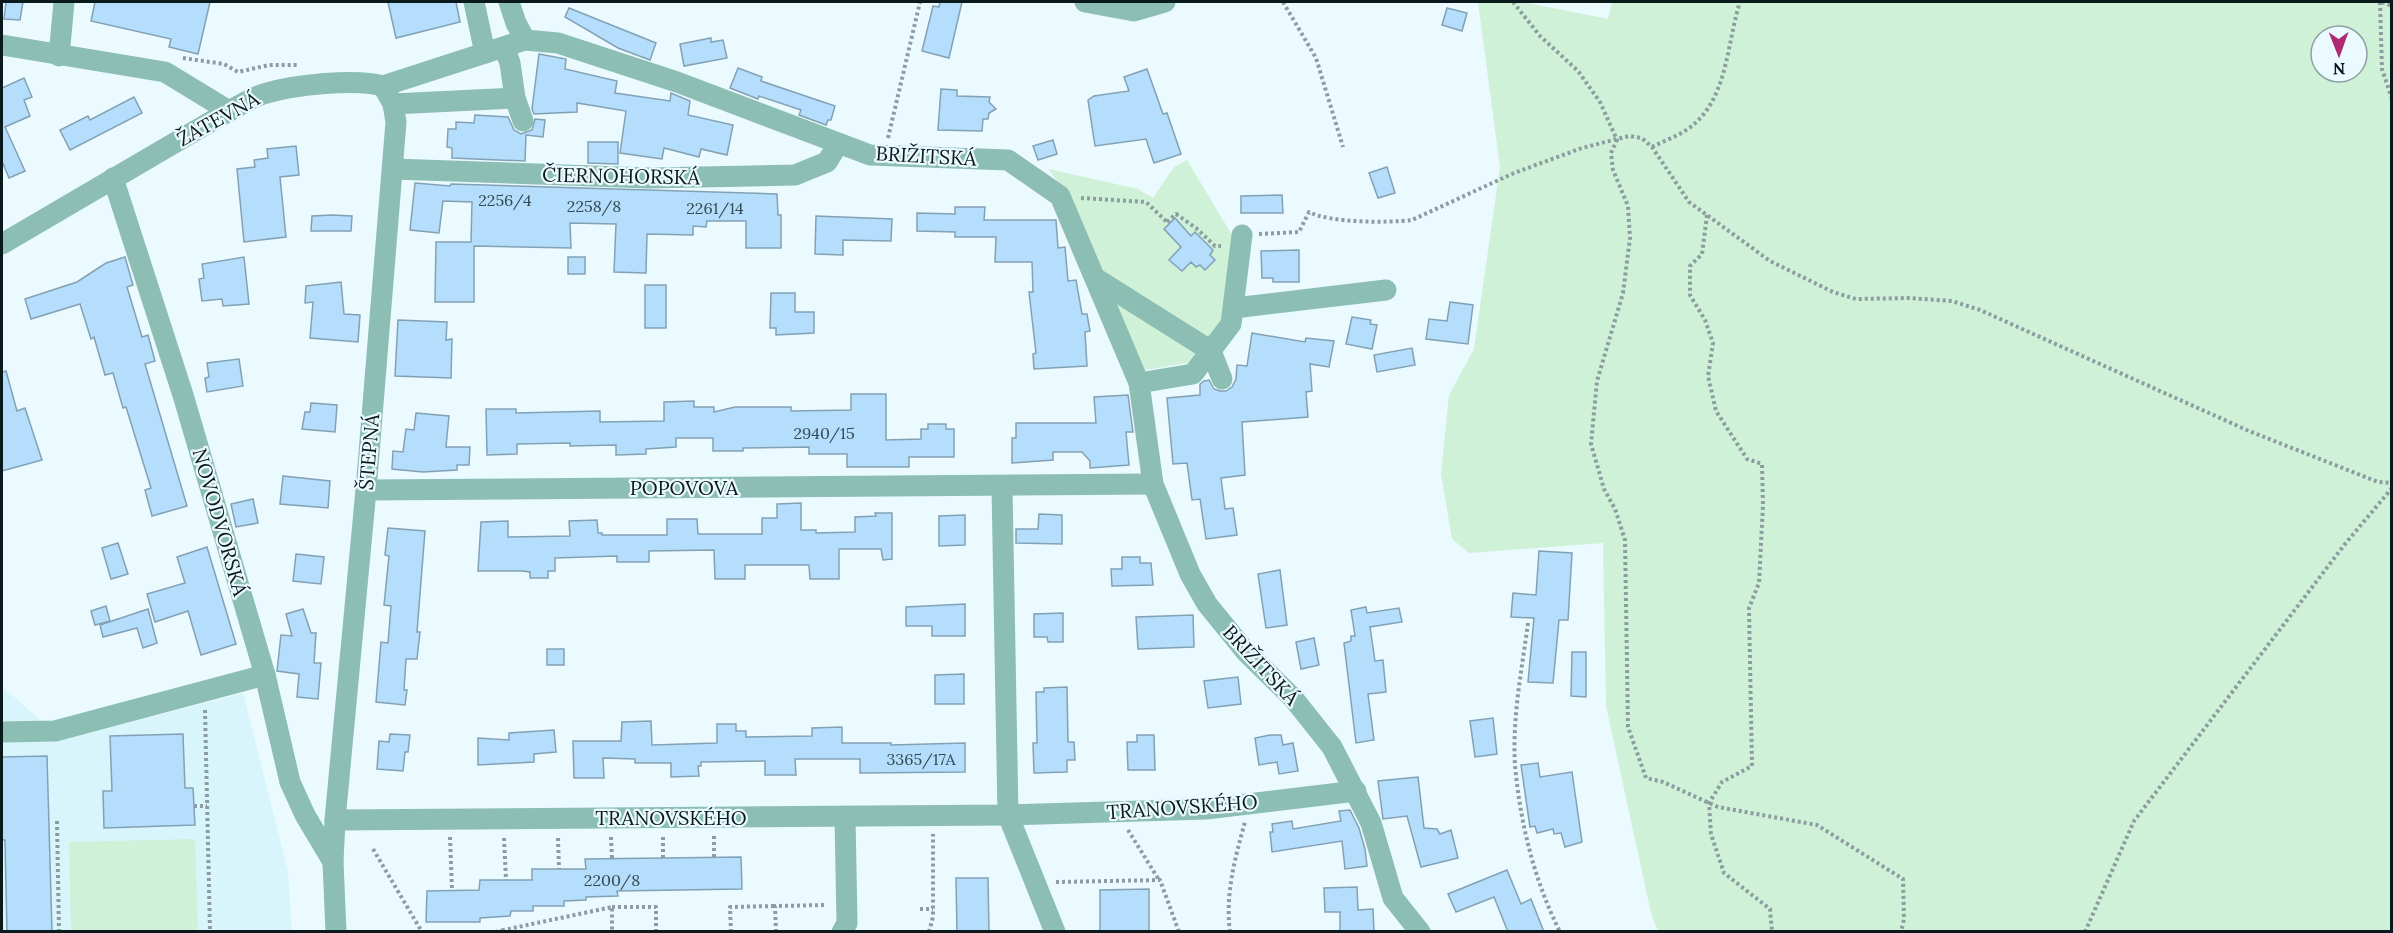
<svg xmlns="http://www.w3.org/2000/svg" width="2393" height="933" font-family="Lora,serif">
	<rect width="100%" height="100%" fill="#eafafe"/>
	<polygon fill="#d7f5fb" points="2,686 62,740 243,693 288,871 292,931 2,931"/>
	<g fill="#cef1d7" fill-rule="evenodd">
		<path d="M1478 2H1523L1608 19 1612 2H2391V931H1658L1651 913 1606 706 1603 543 1469 553 1452 539 1441 474 1449 395 1474 349 1500 167ZM2321 36H2357V72H2321Z"/>
		<polygon points="1187,160 1238,245 1224,319 1187,363 1145,370 1065,191 1048,169 1138,189 1153,198 1174,167"/>
		<polygon points="195,839 198,931 71,931 69,842"/>
	</g>
	<g fill="#b4defb" stroke="#83a1b5" stroke-width="1.5">
		<polygon points="6,2 23,2 20,20 4,19"/>
		<polygon points="95,2 210,2 198,54 169,47 171,39 91,21"/>
		<polygon points="388,2 456,2 460,22 396,38"/>
		<polygon points="940,2 962,2 949,58 922,51 933,6 939,7"/>
		<polygon points="569,8 656,43 650,60 618,48 565,17"/>
		<polygon points="1447,8 1467,13 1462,31 1442,25"/>
		<polygon points="711,38 711,42 723,40 727,58 684,66 680,44"/>
		<polygon points="539,54 566,59 565,69 617,81 615,93 670,101 671,93 690,101 688,115 733,125 727,155 701,149 699,157 664,148 662,159 620,153 626,111 577,103 577,112 534,114 532,109"/>
		<polygon points="738,68 762,77 761,81 835,106 831,120 828,120 826,125 799,115 801,110 759,96 758,99 730,88"/>
		<polygon points="1147,69 1163,114 1167,113 1181,154 1154,163 1146,139 1095,146 1088,100 1094,96 1129,91 1124,77"/>
		<polygon points="24,78 32,97 24,100 30,116 5,127 25,171 9,178 2,161 2,88"/>
		<polygon points="941,89 957,90 957,96 990,97 989,102 996,109 989,113 988,119 983,119 982,131 938,130"/>
		<polygon points="134,97 142,113 70,150 60,130 88,116 90,120"/>
		<polygon points="475,115 508,117 514,130 521,134 532,130 535,119 545,120 543,137 526,135 525,161 452,158 452,148 447,147 448,129 456,129 456,122 474,123"/>
		<polygon points="1053,140 1057,154 1038,160 1033,146"/>
		<polygon points="588,142 618,142 618,164 588,163"/>
		<polygon points="296,146 299,175 280,177 286,237 244,242 237,169 255,167 254,160 268,158 267,149"/>
		<polygon points="1387,167 1395,193 1378,198 1369,173"/>
		<polygon points="415,183 450,186 451,184 777,194 778,215 781,215 781,248 746,248 746,221 707,221 706,227 693,226 693,235 647,234 646,273 614,272 616,224 570,223 571,248 474,246 474,302 435,302 436,242 471,242 472,202 443,201 439,233 410,230"/>
		<polygon points="1282,195 1283,213 1241,213 1241,196"/>
		<polygon points="955,207 985,207 984,220 1056,220 1058,248 1065,247 1068,281 1076,280 1082,314 1087,314 1090,331 1085,332 1087,366 1034,369 1033,354 1036,353 1029,292 1033,292 1032,262 995,262 996,237 955,237 955,232 917,231 917,213 955,214"/>
		<polygon points="332,215 352,216 351,231 311,231 312,216"/>
		<polygon points="816,216 892,219 891,241 843,240 843,255 815,254"/>
		<polygon points="1175,218 1191,236 1195,232 1213,250 1210,255 1215,260 1205,270 1200,265 1196,267 1191,262 1182,271 1169,260 1181,247 1164,229"/>
		<polygon points="1299,250 1299,282 1273,282 1273,278 1262,278 1261,251"/>
		<polygon points="125,257 133,285 127,287 142,337 148,335 155,361 145,364 187,506 152,516 145,490 151,488 126,407 123,408 113,373 105,375 94,337 91,339 80,304 31,319 25,299 77,282 106,263"/>
		<polygon points="244,257 249,304 223,306 222,299 202,301 199,279 204,278 202,264"/>
		<rect x="568" y="257" width="17" height="17"/>
		<polygon points="341,282 344,314 360,315 358,342 310,338 313,302 305,303 306,286"/>
		<rect x="645" y="285" width="21" height="43"/>
		<polygon points="771,293 795,293 795,312 814,312 814,333 776,335 776,328 770,328"/>
		<polygon points="1450,302 1473,305 1468,344 1426,339 1429,319 1447,321"/>
		<polygon points="1352,317 1371,320 1370,324 1377,325 1372,349 1346,344"/>
		<polygon points="398,320 447,322 446,340 452,339 451,378 395,376"/>
		<polygon points="1252,333 1305,342 1306,338 1334,341 1329,367 1310,364 1312,391 1306,392 1308,417 1242,422 1245,475 1221,478 1225,509 1233,508 1237,535 1206,539 1200,499 1192,500 1187,463 1173,464 1167,398 1200,395 1200,384 1204,381 1209,380 1214,389 1220,391 1226,391 1232,387 1236,379 1237,365 1247,366"/>
		<polygon points="1412,348 1415,365 1377,372 1374,355"/>
		<polygon points="239,359 243,386 207,392 205,378 209,377 207,363"/>
		<polygon points="6,371 17,411 25,408 42,460 2,471 2,372"/>
		<polygon points="851,394 886,394 886,440 921,439 921,429 928,429 928,424 946,424 946,429 954,429 954,457 909,457 909,467 847,467 847,454 809,454 809,447 743,448 743,451 713,451 713,438 676,438 676,447 646,449 646,454 616,455 616,445 570,446 570,443 517,444 517,454 487,455 486,409 516,409 516,413 600,411 600,422 664,421 664,402 694,401 694,407 714,407 714,412 735,407 791,407 791,411 851,410"/>
		<polygon points="1128,395 1133,432 1126,432 1129,465 1090,468 1090,461 1082,452 1053,452 1053,460 1012,463 1012,438 1016,438 1016,423 1096,423 1094,397"/>
		<polygon points="311,403 337,405 335,432 302,429 305,412 310,412"/>
		<polygon points="416,413 449,416 446,447 470,447 469,465 457,465 457,470 423,472 392,469 393,451 403,452 406,429 414,430"/>
		<polygon points="283,476 330,481 328,508 280,504"/>
		<polygon points="253,499 258,523 236,527 231,504"/>
		<polygon points="801,503 801,530 816,530 816,533 855,532 855,517 876,516 875,513 892,513 892,559 883,560 881,549 839,549 839,579 810,579 809,565 745,565 745,579 715,579 714,550 649,551 649,562 617,562 617,556 555,558 555,571 548,571 548,578 530,578 530,572 522,571 478,571 481,522 508,521 508,537 570,536 569,521 597,520 598,533 602,533 602,535 667,535 667,519 697,519 698,534 762,534 762,518 777,518 777,504"/>
		<polygon points="1039,514 1062,515 1062,544 1016,543 1016,529 1038,529"/>
		<polygon points="965,515 965,545 939,546 939,516"/>
		<polygon points="388,528 425,531 417,632 420,632 417,659 406,659 404,690 407,690 405,705 376,702 381,642 388,643 391,606 384,605 389,556 385,555"/>
		<polygon points="118,543 128,574 111,579 102,548"/>
		<polygon points="207,547 236,644 201,655 188,611 155,622 147,594 185,583 177,557"/>
		<polygon points="1539,551 1572,553 1568,620 1559,620 1553,683 1528,682 1534,618 1511,617 1513,593 1536,595"/>
		<polygon points="296,554 324,557 321,584 293,581"/>
		<polygon points="1122,557 1140,557 1140,563 1151,563 1153,585 1112,586 1111,569 1122,569"/>
		<polygon points="1280,570 1287,625 1266,628 1258,574"/>
		<polygon points="965,604 965,636 932,636 932,626 906,626 906,607"/>
		<polygon points="106,606 110,621 95,625 91,611"/>
		<polygon points="1366,607 1367,613 1399,608 1402,622 1370,627 1375,661 1383,660 1386,692 1368,694 1374,740 1356,743 1344,643 1351,641 1351,636 1355,636 1351,610"/>
		<polygon points="148,609 157,643 143,648 137,628 103,637 100,625"/>
		<polygon points="303,609 311,633 316,633 314,663 321,663 318,699 297,697 299,674 277,671 281,635 292,636 286,614"/>
		<polygon points="1063,613 1063,642 1048,642 1047,637 1034,637 1034,614"/>
		<polygon points="1193,615 1194,647 1138,649 1136,617"/>
		<polygon points="1314,638 1319,665 1301,669 1296,642"/>
		<rect x="547" y="649" width="17" height="16"/>
		<polygon points="1572,652 1586,652 1586,697 1571,696"/>
		<polygon points="964,674 964,704 935,704 935,675"/>
		<polygon points="1238,677 1241,704 1208,708 1204,681"/>
		<polygon points="1067,687 1068,742 1074,742 1075,760 1067,760 1067,772 1034,773 1033,743 1037,743 1036,692 1044,692 1044,688"/>
		<polygon points="1493,718 1497,754 1475,757 1470,721"/>
		<polygon points="651,721 652,745 717,743 717,724 736,724 736,731 746,731 746,737 812,736 812,728 842,727 842,743 891,743 891,745 965,743 965,772 860,773 860,759 795,759 796,775 765,775 765,761 701,762 701,766 698,766 699,776 671,777 671,763 635,763 635,759 603,758 604,778 574,778 573,741 621,741 622,722"/>
		<polygon points="554,730 556,752 534,754 534,762 478,765 478,738 509,740 509,733"/>
		<polygon points="183,734 185,788 193,788 195,825 104,828 103,791 112,791 110,736"/>
		<polygon points="390,734 410,735 408,752 405,752 403,771 377,769 379,741 389,742"/>
		<polygon points="1137,735 1154,735 1155,770 1128,770 1127,742 1137,742"/>
		<polygon points="1270,735 1281,735 1283,745 1293,743 1298,771 1279,774 1277,762 1259,765 1255,738"/>
		<polygon points="47,756 52,932 7,932 5,840 2,840 2,757"/>
		<polygon points="1538,763 1540,777 1572,772 1582,842 1565,847 1561,833 1554,834 1553,829 1537,833 1535,826 1530,827 1521,765"/>
		<polygon points="1418,777 1424,828 1437,829 1440,834 1451,830 1458,858 1421,867 1407,816 1383,819 1378,781"/>
		<polygon points="1350,810 1359,828 1365,849 1367,866 1345,869 1342,841 1272,852 1270,832 1273,832 1272,824 1292,821 1293,829 1341,821 1339,811"/>
		<polygon points="741,857 742,889 617,891 618,896 586,897 586,900 564,901 564,906 533,906 533,911 511,911 510,916 480,918 480,922 426,922 427,891 479,890 480,880 532,880 532,869 586,869 585,859"/>
		<polygon points="1507,870 1521,904 1531,899 1544,932 1508,932 1494,897 1456,912 1448,894"/>
		<polygon points="956,878 988,878 989,932 957,932"/>
		<polygon points="1357,887 1358,910 1373,909 1374,932 1340,932 1340,912 1325,912 1324,888"/>
		<polygon points="1149,889 1149,932 1100,932 1100,890"/>
	</g>
	<g fill="none" stroke-linecap="round" stroke-linejoin="round">
		<g stroke="#8d9ca0" stroke-width="4" stroke-dasharray="3 3" stroke-linecap="butt">
			<polyline points="1283,2 1316,58 1343,147"/>
			<polyline points="1513,2 1540,36 1578,71 1600,102 1617,140 1611,153 1613,170 1628,206 1630,238 1623,293 1597,381 1591,444 1604,489 1615,509 1625,540 1628,727 1646,778 1663,782 1718,807 1817,825 1903,879 1904,919 1901,932"/>
			<polyline points="2380,2 2382,69 2392,99"/>
			<polyline points="2382,2 2392,6"/>
			<polyline points="183,58 224,64 238,72 269,65 298,65"/>
			<polyline points="888,138 920,2"/>
			<path d="M1652 147C1665 140 1682 135 1693 125 1728 96 1727 42 1740 2"/>
			<polyline points="1081,198 1146,202 1168,223"/>
			<polyline points="1707,215 1702,254 1690,266 1690,295 1705,320 1713,343 1708,376 1716,411 1747,459 1762,464 1763,505 1759,583 1749,608 1752,766 1722,782 1709,803 1711,834 1724,873 1770,909 1772,932"/>
			<polyline points="1167,222 1176,214 1196,228 1215,246 1221,246"/>
			<path d="M1259 234 1299 232 1309 212C1330 223 1388 223 1412 220L1514 173 1582 148 1629 136 1642 138 1652 147 1689 202 1770 261 1833 292 1856 299 1909 298 1952 301 1980 310 2249 431 2378 482 2392 483"/>
			<path d="M1528 623C1522 669 1512 718 1515 765 1520 822 1534 880 1560 932"/>
			<polyline points="205,710 210,932"/>
			<polyline points="194,806 207,806"/>
			<polyline points="57,821 59,932"/>
			<polyline points="1128,830 1159,880"/>
			<polyline points="714,836 714,857"/>
			<polyline points="450,837 452,890"/>
			<polyline points="611,837 612,859"/>
			<polyline points="663,837 663,858"/>
			<polyline points="504,838 506,880"/>
			<polyline points="558,838 559,869"/>
			<polyline points="373,849 422,932"/>
			<polyline points="1056,882 1160,880 1179,932"/>
			<polyline points="612,907 656,907 656,932"/>
			<polyline points="920,909 933,909"/>
			<polyline points="495,932 504,930"/>
			<polyline points="504,932 504,930 612,907 612,932"/>
			<polyline points="731,932 730,907 775,906"/>
			<polyline points="776,932 775,906 826,905"/>
			<polyline points="929,932 933,917 933,834"/>
			<path d="M1230 932C1225 894 1235 858 1245 822"/>
			<polyline points="2085,932 2134,821 2345,544 2392,488"/>
		</g>
		<g stroke="#8cbeb4" stroke-width="21">
			<polyline points="474,2 485,53"/>
			<polyline points="509,2 516,23 525,40"/>
			<polyline points="1085,2 1134,11 1165,2"/>
			<polyline points="2,45 165,72 229,111"/>
			<polyline points="59,56 64,2"/>
			<polyline points="515,98 523,121"/>
			<polyline points="393,104 515,98 510,63 504,47"/>
			<polyline points="393,169 649,178 795,175 827,162 838,144"/>
			<polyline points="113,178 183,395 265,675 290,782 305,815 333,862"/>
			<path d="M2 244 229 111C241 105 254 96 267 93 294 85 356 78 383 86L525 40 558 43 677 82 870 155 1008 160 1060 196 1139 383 1153 484 1190 574 1207 604 1246 652 1293 698 1332 747 1371 823 1393 898 1420 932"/>
			<polyline points="1095,278 1211,351 1222,379"/>
			<polyline points="1234,308 1386,290"/>
			<polyline points="1139,383 1193,374 1231,324 1242,235"/>
			<polyline points="1002,487 1008,815 1055,932"/>
			<polyline points="366,490 1153,484"/>
			<polyline points="2,732 55,731 265,675"/>
			<polyline points="335,820 1008,815 1206,809 1356,791"/>
			<polyline points="336,932 333,862 335,820 366,490 396,122 393,104 383,86"/>
			<polyline points="842,932 847,923 845,817"/>
		</g>
	</g>
	<g text-anchor="middle" stroke-width="4.5" stroke-linejoin="round" paint-order="stroke">
		<g font-size="16" fill="#344a54">
			<text x="505" y="206">2256/4</text>
			<text x="594" y="212">2258/8</text>
			<text x="715" y="214">2261/14</text>
			<text x="824" y="439">2940/15</text>
			<text x="921" y="765">3365/17A</text>
			<text x="612" y="886">2200/8</text>
		</g>
		<g font-size="20" fill="#0a191c" stroke="#eafafe">
			<text transform="translate(218 119) rotate(-29)" y="7">ŽATEVNÁ</text>
			<text transform="translate(926 156) rotate(3)" y="7">BRIŽITSKÁ</text>
			<text transform="translate(621 176) rotate(1)" y="7">ČIERNOHORSKÁ</text>
			<text transform="translate(369 452) rotate(-85)" y="7">ŠTEPNÁ</text>
			<text x="684" y="495">POPOVOVA</text>
			<text transform="translate(220 522) rotate(74)" y="7">NOVODVORSKÁ</text>
			<text transform="translate(1261 665) rotate(47)" y="7">BRIŽITSKÁ</text>
			<text transform="translate(1182 807) rotate(-4)" y="7">TRANOVSKÉHO</text>
			<text x="671" y="825">TRANOVSKÉHO</text>
		</g>
	</g>
	<rect width="2393" height="933" fill="none" stroke="#0a191c" stroke-width="6"/>
	<g transform="translate(2339 54) rotate(179)"><circle r="28" fill="#eafafe" stroke="#90a0a4" stroke-width="1.5"/>
	<path d="M0-4.5L10 22L0 15L-10 22Z" fill="#af2a72"/>
	<text y="-9" font-size="16" font-weight="bold" text-anchor="middle" fill="#0a191c">N</text>
	</g>
</svg>
